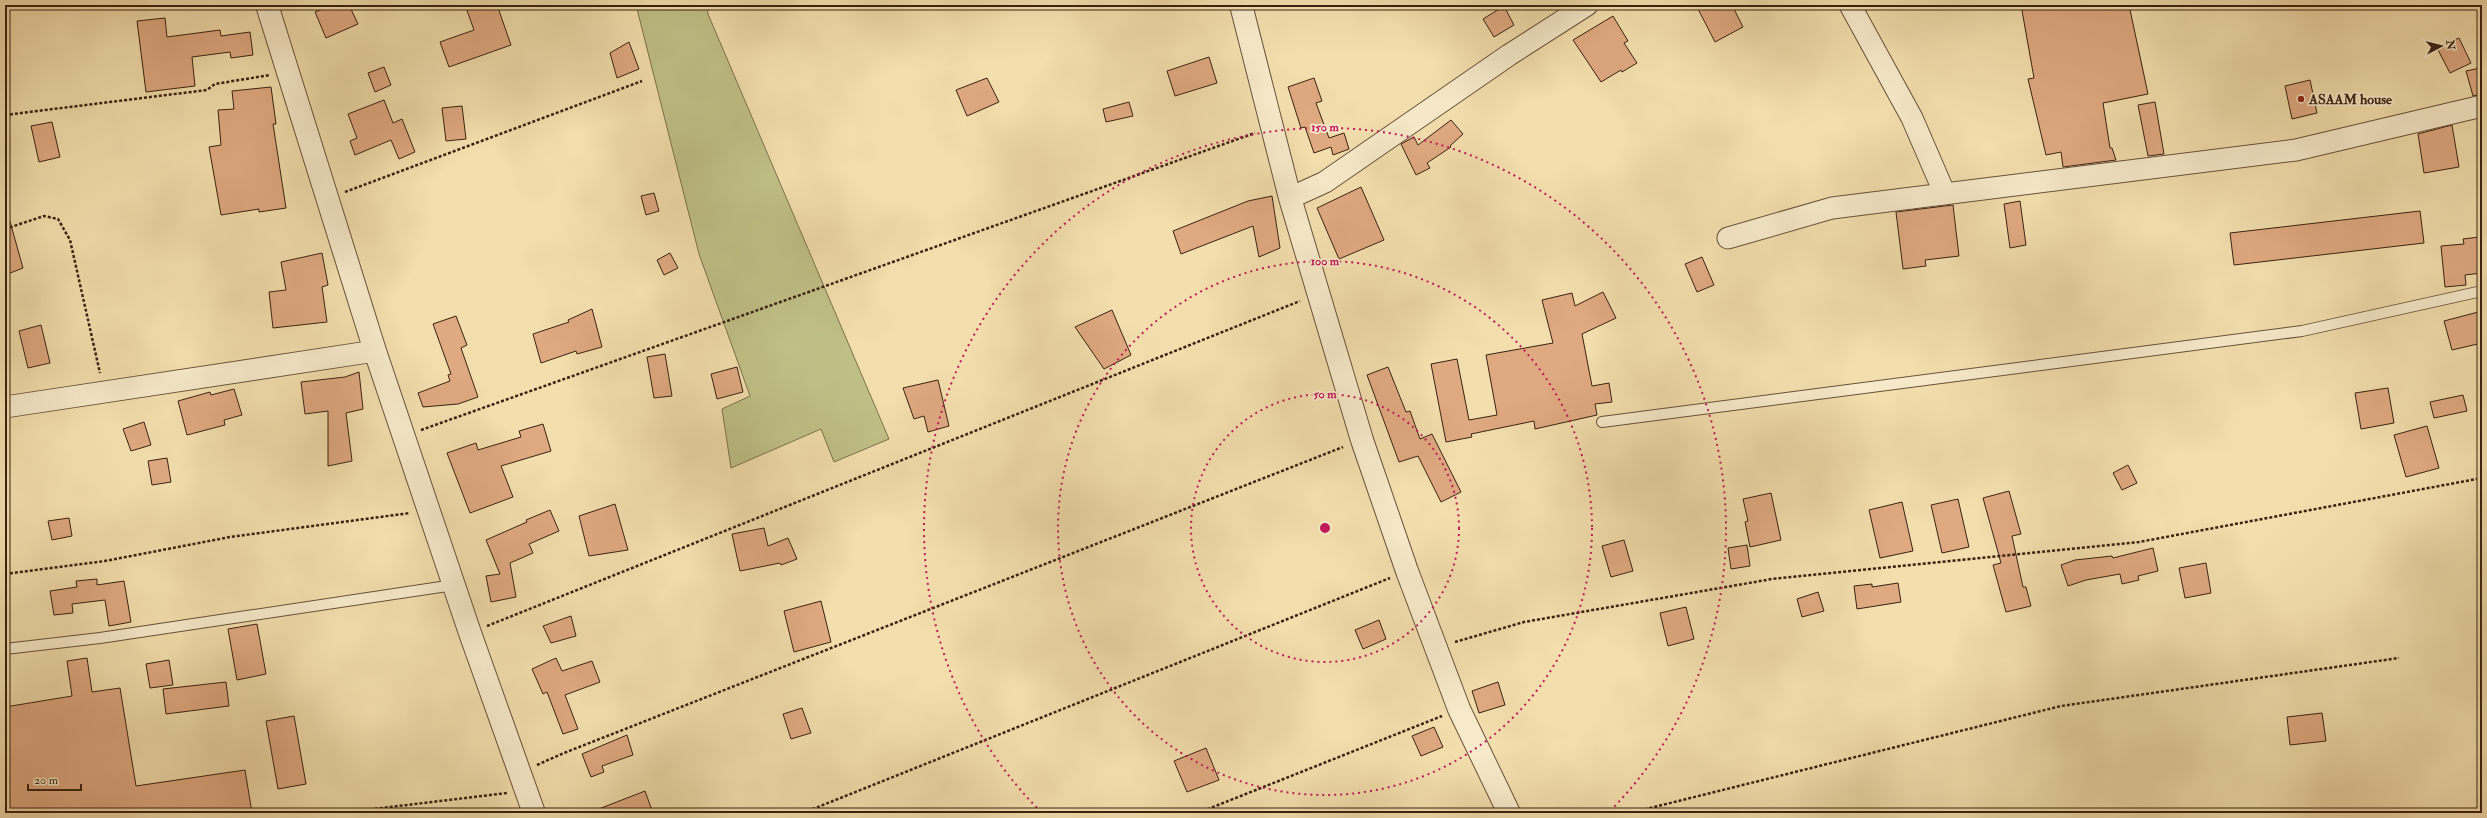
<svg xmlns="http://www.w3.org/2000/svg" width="2487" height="818" font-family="'IM FELL Double Pica',serif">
	<rect width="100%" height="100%" fill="#f3dead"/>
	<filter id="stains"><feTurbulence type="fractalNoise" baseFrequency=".005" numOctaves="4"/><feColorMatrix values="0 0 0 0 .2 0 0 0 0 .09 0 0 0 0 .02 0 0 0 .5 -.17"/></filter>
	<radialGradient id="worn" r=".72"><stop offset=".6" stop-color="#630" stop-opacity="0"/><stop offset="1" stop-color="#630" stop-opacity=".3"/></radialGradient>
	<polygon fill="#bfc087" stroke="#7c714c" points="636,5 707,5 708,14 889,439 834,462 821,429 731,468 722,409 750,396 699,254"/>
	<g fill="#dfa981" stroke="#392212">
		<polygon points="332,5 349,5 358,24 326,38 315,12"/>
		<polygon points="465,5 497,5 511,45 449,67 440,42 474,30"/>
		<polygon points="1696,5 1732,5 1743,27 1715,42"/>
		<polygon points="2021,5 2129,5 2148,94 2103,103 2110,148 2112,148 2116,160 2063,167 2061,152 2046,155 2028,79 2034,78"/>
		<polygon points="1504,6 1514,25 1494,37 1483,19"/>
		<polygon points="1613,16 1628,41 1624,43 1637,63 1622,72 1621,70 1601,82 1573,40"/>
		<polygon points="165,18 167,37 220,30 221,36 250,32 253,55 231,58 230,52 192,57 195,86 146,92 137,21"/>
		<polygon points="2459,38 2471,63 2450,73 2437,48"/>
		<polygon points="629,42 639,69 617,78 610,53"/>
		<polygon points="1209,57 1217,83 1175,96 1167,71"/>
		<polygon points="384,67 391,85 375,92 368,73"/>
		<polygon points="2480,68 2482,94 2473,96 2466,71"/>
		<polygon points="987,78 999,102 967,116 956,90"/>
		<polygon points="1314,78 1322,101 1316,103 1329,138 1344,133 1349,149 1333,155 1331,147 1314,153 1305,127 1301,128 1288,87"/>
		<polygon points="2310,80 2317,113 2292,119 2285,86"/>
		<polygon points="271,87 276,124 273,124 286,208 259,212 259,209 221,215 209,147 221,145 218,110 234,109 232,91"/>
		<polygon points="384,100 393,123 402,119 415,152 399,159 391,140 355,155 350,141 357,138 348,114"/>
		<polygon points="1129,102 1133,116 1106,122 1103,109"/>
		<polygon points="2155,102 2164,154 2148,156 2138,105"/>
		<polygon points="462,106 466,139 446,141 442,108"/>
		<polygon points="1451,120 1463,134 1450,146 1451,147 1427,163 1430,168 1416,175 1401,144 1414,137 1418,145"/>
		<polygon points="52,122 60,157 39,162 31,126"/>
		<polygon points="2452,125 2459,167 2424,173 2418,134"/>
		<polygon points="1361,187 1384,240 1339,259 1317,208"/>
		<polygon points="654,193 659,211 646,215 641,196"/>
		<polygon points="1272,196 1280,248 1259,257 1253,226 1181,254 1173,231 1248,201"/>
		<polygon points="2020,201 2026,245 2010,248 2004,204"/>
		<polygon points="1953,205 1959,256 1925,260 1926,266 1903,269 1896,212"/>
		<polygon points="2420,211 2424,243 2234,265 2230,233"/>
		<polygon points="5,218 9,218 23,268 5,275"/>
		<polygon points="2480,237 2482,273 2465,275 2466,285 2445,287 2441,246 2464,244 2463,239"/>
		<polygon points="322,253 328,285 322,287 327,322 273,328 269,292 286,290 281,262"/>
		<polygon points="670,253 678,268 664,275 657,260"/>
		<polygon points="1702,257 1714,285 1697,292 1685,264"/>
		<polygon points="1603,292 1616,318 1582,334 1592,386 1609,383 1612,402 1595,404 1597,415 1535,429 1534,421 1471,434 1472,437 1446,442 1431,364 1457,359 1469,420 1497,415 1486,355 1553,343 1542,300 1572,293 1575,306"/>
		<polygon points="592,309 602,347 577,354 576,351 541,363 533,334 569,322 568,320"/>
		<polygon points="1112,310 1131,355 1104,369 1075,327"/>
		<polygon points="2482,311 2482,343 2452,350 2444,321"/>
		<polygon points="456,316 467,345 461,348 478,397 458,404 423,407 418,393 450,381 448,375 451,374 433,324"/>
		<polygon points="41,325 50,363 28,368 19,331"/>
		<polygon points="665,354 672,396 654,398 647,357"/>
		<polygon points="737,367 743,392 717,399 711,374"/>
		<polygon points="1388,367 1406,412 1410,411 1420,439 1432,434 1461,492 1441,502 1418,456 1399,462 1367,375"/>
		<polygon points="359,372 363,409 346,413 352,461 328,466 328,411 305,414 301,382 345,377"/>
		<polygon points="938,380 949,426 928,432 924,416 914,419 903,388"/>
		<polygon points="2388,388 2394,423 2361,429 2355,393"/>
		<polygon points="234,389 242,415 224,420 225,425 187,435 178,401 210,392 211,395"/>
		<polygon points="2463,395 2467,411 2434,418 2430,402"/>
		<polygon points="144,422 151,445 131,451 123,429"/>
		<polygon points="543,424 551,451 501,466 513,497 470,513 447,453 476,443 478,450 521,437 519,431"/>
		<polygon points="2427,426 2439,468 2406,477 2394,435"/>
		<polygon points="167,458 171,482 152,485 148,461"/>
		<polygon points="2128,465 2137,483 2122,490 2113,473"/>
		<polygon points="2009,491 2021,534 2012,536 2023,587 2026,587 2031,606 2006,612 1993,565 2001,563 1983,498"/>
		<polygon points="1771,493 1781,540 1750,547 1745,522 1748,521 1743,499"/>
		<polygon points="1958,499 1969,547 1942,553 1931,505"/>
		<polygon points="1902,502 1913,551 1880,558 1869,510"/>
		<polygon points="615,504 628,550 589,556 579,516"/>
		<polygon points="550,510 559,531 529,544 533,553 510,563 516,597 491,602 486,576 500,574 486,540 527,522 526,520"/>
		<polygon points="69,518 72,536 52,540 48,521"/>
		<polygon points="764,528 768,546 788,538 797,559 781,565 780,563 740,571 732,534"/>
		<polygon points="1624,540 1633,571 1611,577 1602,546"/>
		<polygon points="1747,545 1750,566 1731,569 1728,548"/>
		<polygon points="2153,548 2158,571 2138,576 2139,580 2122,584 2120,574 2086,580 2068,586 2061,565 2075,560 2112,556 2113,558"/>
		<polygon points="2206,563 2211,593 2185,598 2179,568"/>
		<polygon points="97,579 97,585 124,581 131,622 109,626 105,600 72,604 73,613 54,615 50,591 77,587 76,581"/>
		<polygon points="1898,583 1901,602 1857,609 1854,586 1872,584 1872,587"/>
		<polygon points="1818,592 1824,611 1802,617 1797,599"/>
		<polygon points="821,601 831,642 794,652 784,611"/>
		<polygon points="1686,607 1694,639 1668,646 1660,613"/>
		<polygon points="571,616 576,636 551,643 543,626"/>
		<polygon points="1379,620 1386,639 1363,649 1355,630"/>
		<polygon points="257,624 266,674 237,680 228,629"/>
		<polygon points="87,658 92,692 120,688 136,786 245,770 252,813 5,813 5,707 72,696 67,661"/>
		<polygon points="556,658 562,671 592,661 600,682 565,695 578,729 563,734 547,692 543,694 532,669"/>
		<polygon points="169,660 173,685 150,688 146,664"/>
		<polygon points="226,682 229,706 166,714 163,689"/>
		<polygon points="1498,682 1505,705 1479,713 1472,691"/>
		<polygon points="802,708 811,733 791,739 783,714"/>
		<polygon points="2322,713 2326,741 2290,745 2287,717"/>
		<polygon points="294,716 306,784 278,789 266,721"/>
		<polygon points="1434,727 1443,747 1421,756 1412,736"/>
		<polygon points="627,735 633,755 602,766 604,772 591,777 582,754"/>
		<polygon points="1206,748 1219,780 1187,792 1174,761"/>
		<polygon points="645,791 653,813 591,813 591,812"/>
	</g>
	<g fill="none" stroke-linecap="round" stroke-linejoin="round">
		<g stroke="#685139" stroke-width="12">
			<g id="service">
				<polyline points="1602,422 2302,331 2482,291"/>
				<polyline points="5,649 100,638 454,585"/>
			</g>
		</g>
		<g stroke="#685139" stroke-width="23">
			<g id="minor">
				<polyline points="1850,5 1912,118 1944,192"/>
				<polyline points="1290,198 1325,182 1509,55 1587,5"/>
				<polyline points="1728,238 1832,208 2296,150 2482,106"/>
				<polyline points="5,407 375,351"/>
			</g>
		</g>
		<g stroke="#685139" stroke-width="24">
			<g id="tertiary">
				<polyline points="267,5 375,351 470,633 534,813"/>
				<polyline points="1241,5 1290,198 1362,440 1407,571 1459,709 1509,813"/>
			</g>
		</g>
		<g stroke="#392212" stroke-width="2.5" stroke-dasharray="3 2" stroke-linecap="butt">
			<polyline points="5,115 207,90 215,84 270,75"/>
			<polyline points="345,192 642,81"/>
			<polyline points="5,229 44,216 58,219 70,240 100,373"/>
			<polyline points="421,430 1255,133"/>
			<polyline points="5,574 105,561 230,537 410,513"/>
			<polyline points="487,626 1300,301"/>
			<polyline points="1455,642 1524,622 1772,579 2139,542 2482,478"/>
			<polyline points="537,765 564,753 1343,447"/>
			<polyline points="340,813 507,793"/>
			<polyline points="803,813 1390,578"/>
			<polyline points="1198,813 1442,716"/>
			<polyline points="1630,813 2061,706 2399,658"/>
		</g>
		<use href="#service" stroke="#f7eaca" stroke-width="10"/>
		<use href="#minor" stroke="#f7eaca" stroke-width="21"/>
		<use href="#tertiary" stroke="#f7eaca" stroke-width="22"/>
	</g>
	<g fill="none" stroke="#c2185b" stroke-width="2" stroke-dasharray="2 4">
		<circle cx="1325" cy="528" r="134"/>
		<circle cx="1325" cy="528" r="267"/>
		<path d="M1041 812A401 401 0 1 1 1609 812"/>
	</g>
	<circle fill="#8f2418" stroke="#f7eaca" stroke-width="1.5" cx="2301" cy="99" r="4"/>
	<g text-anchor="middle" stroke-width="3.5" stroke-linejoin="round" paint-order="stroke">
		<g font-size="14" font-weight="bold" fill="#392212" stroke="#f7eaca" text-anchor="start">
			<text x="2309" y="104">ASAAM house</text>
		</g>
	</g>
	<circle cx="1325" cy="528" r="6" fill="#c2185b" stroke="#f7eaca" stroke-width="2"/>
	<g font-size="12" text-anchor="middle" font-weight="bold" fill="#c2185b" stroke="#f7eaca" stroke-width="3.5" stroke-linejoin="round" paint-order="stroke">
		<text x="1325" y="131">150 m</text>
		<text x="1325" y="265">100 m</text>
		<text x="1325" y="398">50 m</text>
	</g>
	<rect width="2487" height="818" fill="none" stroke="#f3dead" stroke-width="20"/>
	<rect x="6" y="6" width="2475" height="806" fill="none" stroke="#392212" stroke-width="2"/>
	<rect x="10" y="10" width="2467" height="798" fill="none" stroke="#392212"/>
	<g transform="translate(2441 46) rotate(83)" stroke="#f7eaca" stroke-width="3" paint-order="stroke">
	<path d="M0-3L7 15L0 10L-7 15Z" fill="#392212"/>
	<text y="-6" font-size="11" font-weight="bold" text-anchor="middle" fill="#392212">N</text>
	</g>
	<path d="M28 784v6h53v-6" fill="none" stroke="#392212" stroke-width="2"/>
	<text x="34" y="784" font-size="12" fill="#392212" stroke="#f7eaca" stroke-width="3" paint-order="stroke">20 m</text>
	<rect width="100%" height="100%" filter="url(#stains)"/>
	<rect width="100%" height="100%" fill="url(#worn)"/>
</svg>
